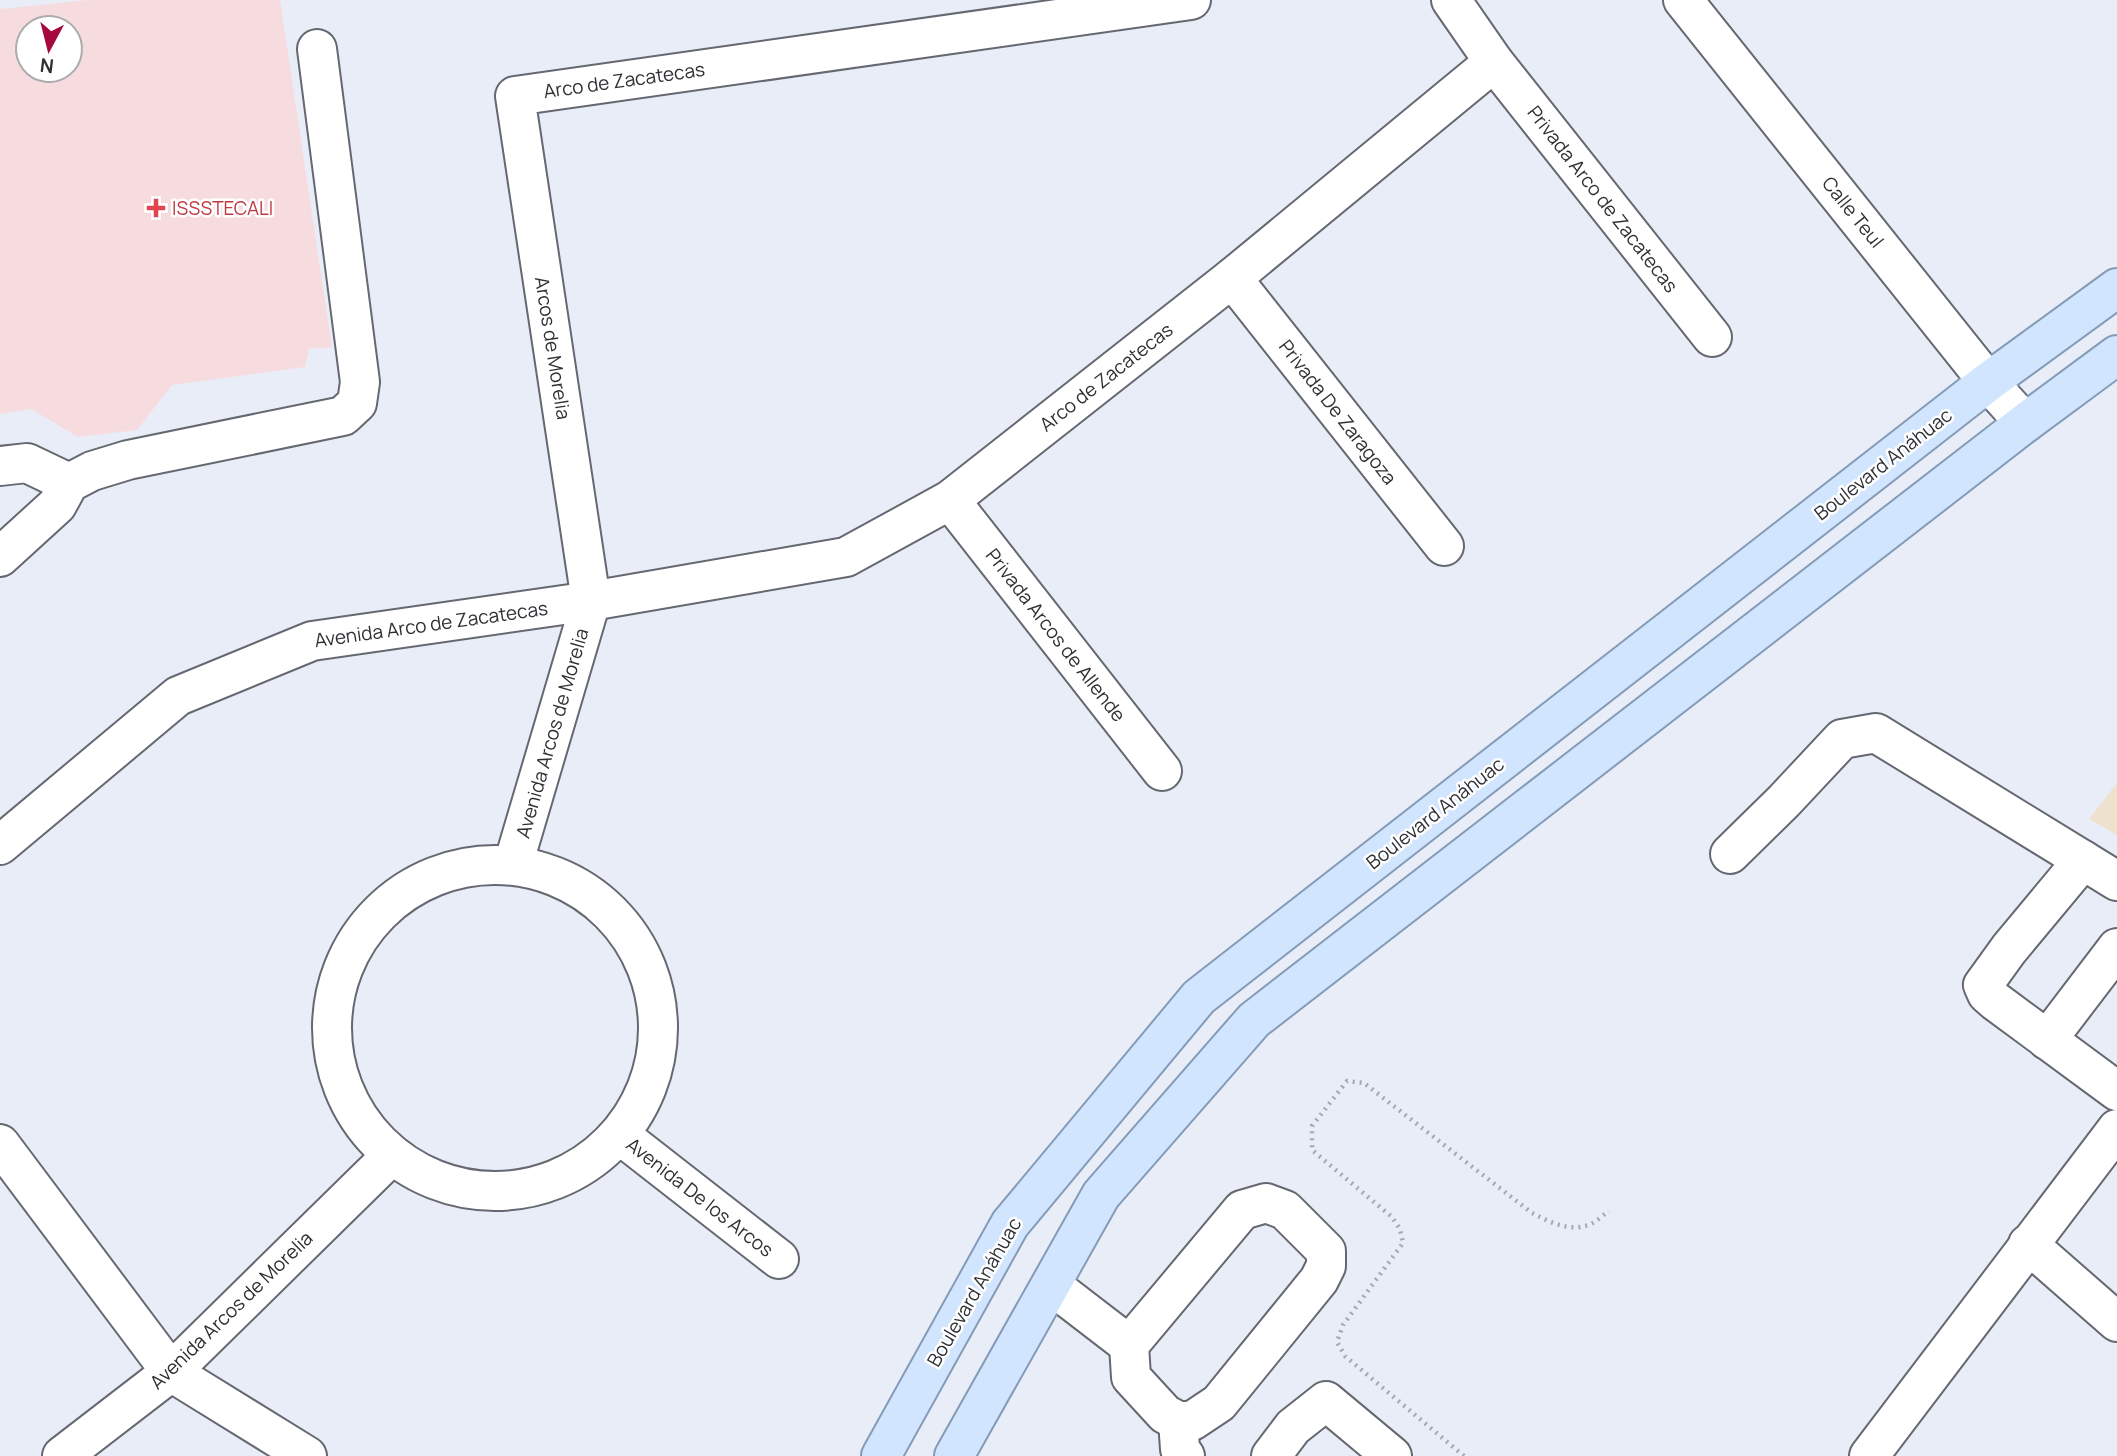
<svg xmlns="http://www.w3.org/2000/svg" width="2117" height="1456" font-family="Manrope,sans-serif">
	<rect width="100%" height="100%" fill="#e9edf8"/>
	<polygon fill="#eee2ce" points="2117,783 2117,835 2089,819"/>
	<path fill="#f7dcdf" fill-rule="evenodd" d="M88 0H280L332 347 309 349 305 367 172 385 137 430 78 437 31 409 0 414V9ZM28 28H70V70H28Z"/>
	<g fill="none" stroke-linecap="round" stroke-linejoin="round">
		<g stroke="#656871" stroke-width="42">
			<g id="minor">
				<polyline points="1451,0 1494,62 1712,337"/>
				<polyline points="1683,0 1988,382 2025,423"/>
				<polyline points="1232,278 1444,546"/>
				<polyline points="0,466 27,463 69,483"/>
				<polyline points="950,500 1162,771"/>
				<polyline points="0,557 57,505 69,483 92,471 128,460 343,416 357,403 360,382 317,49"/>
				<polyline points="0,845 178,696 312,641 591,601 846,557 950,500 1232,278 1494,62"/>
				<polyline points="1730,854 1784,801 1842,739 1876,733 2117,881"/>
				<polyline points="2083,860 2009,949 1983,985 1987,994 1995,1001 2117,1091"/>
				<polyline points="513,865 591,601 515,96 1191,0"/>
				<circle cx="495" cy="1028" r="163"/>
				<polyline points="2047,1040 2117,948"/>
				<polyline points="620,1135 779,1259"/>
				<polyline points="0,1144 171,1372 307,1456"/>
				<polygon points="1266,1203 1285,1210 1326,1251 1326,1266 1319,1280 1219,1403 1192,1421 1178,1421 1165,1414 1131,1377 1129,1345 1242,1210"/>
				<polyline points="2028,1244 2117,1322"/>
				<polyline points="1051,1285 1129,1345"/>
				<polyline points="1178,1421 1180,1449 1185,1456"/>
				<polyline points="62,1456 171,1372 392,1155"/>
				<polyline points="1271,1456 1293,1427 1326,1401 1392,1456"/>
				<polyline points="1869,1456 2117,1129"/>
			</g>
		</g>
		<g stroke="#849bb7" stroke-width="42">
			<g id="major">
				<polyline points="881,1456 1010,1224 1199,997 1988,382 2117,288"/>
				<polyline points="954,1456 1101,1195 1254,1020 2025,423 2117,355"/>
			</g>
		</g>
		<path stroke="#a5a8b1" stroke-width="4.5" stroke-dasharray="2 5" stroke-linecap="butt" d="M1464 1456 1345 1356 1337 1342 1343 1325 1403 1243 1400 1229 1392 1217 1312 1150V1126L1347 1081 1364 1083 1532 1213C1550 1222 1570 1233 1591 1224 1597 1221 1603 1215 1609 1211"/>
		<use href="#minor" stroke="#fff" stroke-width="38"/>
		<use href="#major" stroke="#d1e5fe" stroke-width="38"/>
	</g>
	<path fill="#e0444e" stroke="#fff" stroke-width="2.5" d="M152.5 197.5h7v7h7v7h-7v7h-7v-7h-7v-7h7z"/>
	<g text-anchor="middle" stroke-width="5" stroke-linejoin="round" paint-order="stroke">
		<g font-size="19" fill="#2e3034" stroke="#fff">
			<text transform="translate(624 80) rotate(-8)" y="7">Arco de Zacatecas</text>
			<text transform="translate(1603 199) rotate(52)" y="7">Privada Arco de Zacatecas</text>
			<text transform="translate(1853 212) rotate(51)" y="7">Calle Teul</text>
			<text transform="translate(553 348) rotate(81)" y="7">Arcos de Morelia</text>
			<text transform="translate(1106 377) rotate(-38)" y="7">Arco de Zacatecas</text>
			<text transform="translate(1338 412) rotate(52)" y="7">Privada De Zaragoza</text>
			<text transform="translate(1883 464) rotate(-38)" y="7">Boulevard Anáhuac</text>
			<text transform="translate(431 624) rotate(-8)" y="7">Avenida Arco de Zacatecas</text>
			<text transform="translate(1056 635) rotate(52)" y="7">Privada Arcos de Allende</text>
			<text transform="translate(552 733) rotate(-74)" y="7">Avenida Arcos de Morelia</text>
			<text transform="translate(1435 813) rotate(-38)" y="7">Boulevard Anáhuac</text>
			<text transform="translate(700 1197) rotate(38)" y="7">Avenida De los Arcos</text>
			<text transform="translate(974 1292) rotate(-60)" y="7">Boulevard Anáhuac</text>
			<text transform="translate(231 1310) rotate(-44)" y="7">Avenida Arcos de Morelia</text>
		</g>
		<g font-size="19" fill="#be3a42" stroke="#fff" text-anchor="start">
			<text x="172" y="215">ISSSTECALI</text>
		</g>
	</g>
	<g transform="translate(49 49) rotate(187)"><circle r="33" fill="#ffffff" stroke="#abacae" stroke-width="2"/>
	<path d="M0-5L12 26L0 18L-12 26Z" fill="#a4083c"/>
	<text y="-10" font-size="19" font-weight="bold" text-anchor="middle" fill="#2e3034">N</text>
	</g>
</svg>
